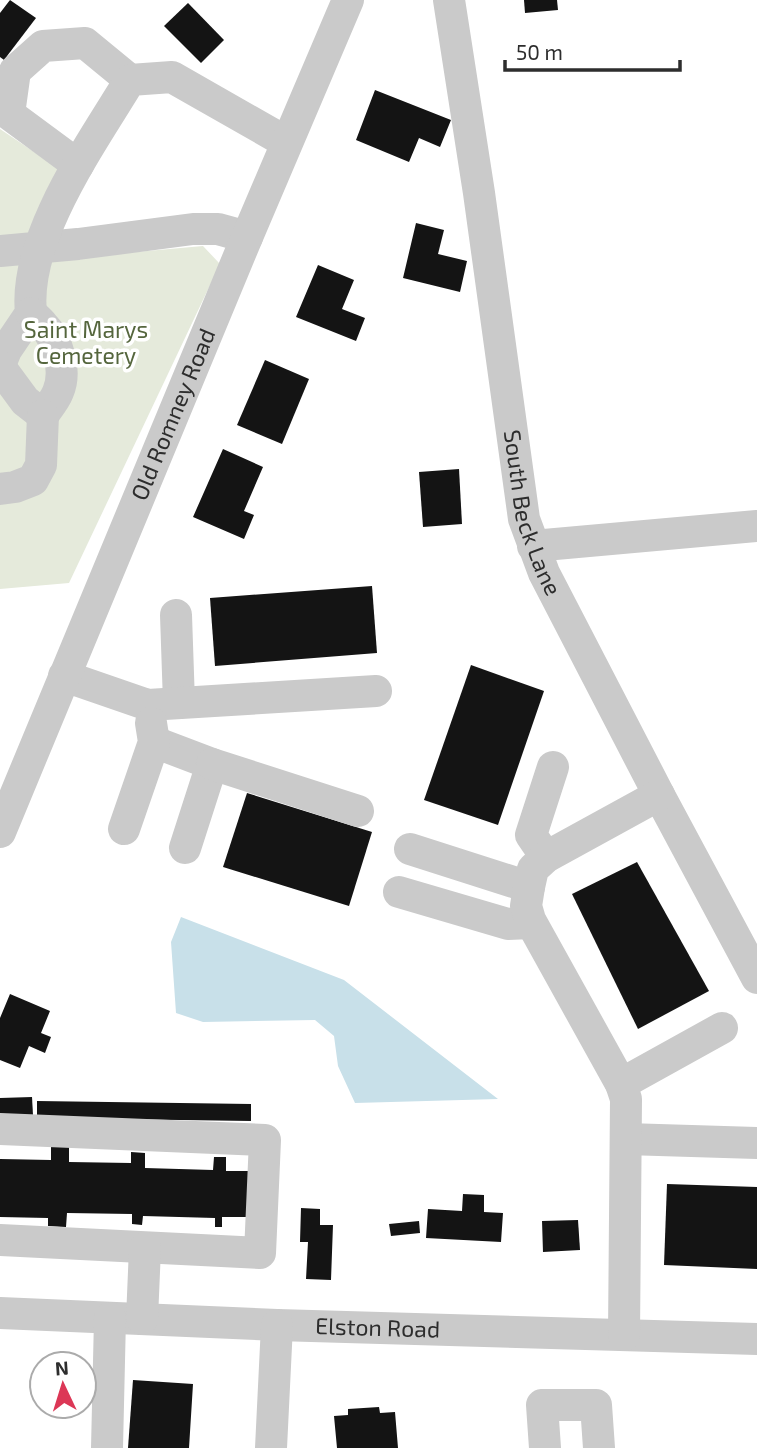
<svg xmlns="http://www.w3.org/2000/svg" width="757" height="1448" font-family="'Exo 2',sans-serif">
	<rect width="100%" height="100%" fill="#fff"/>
	<polygon fill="#e5eadb" points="0,129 61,170 24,262 203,246 220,264 69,583 0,589"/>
	<polygon fill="#c8e0e9" points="181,917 344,980 498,1099 355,1103 338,1066 334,1036 315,1020 203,1022 176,1013 171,942"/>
	<g fill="#141414">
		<polygon points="10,0 36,18 4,60 0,57 0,13"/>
		<polygon points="524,0 557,0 558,10 525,13"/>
		<polygon points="188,3 224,40 201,63 164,26"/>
		<polygon points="375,90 451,120 440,147 419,138 409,162 356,140"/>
		<polygon points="416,223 444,230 438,254 467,261 460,292 403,278"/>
		<polygon points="318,265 354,280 342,309 365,318 356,341 296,317"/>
		<polygon points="265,360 309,379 282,444 237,425"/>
		<polygon points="223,449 263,467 244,511 254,515 244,539 193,517"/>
		<polygon points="459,469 462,524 423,527 419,472"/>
		<polygon points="372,586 377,653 215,666 210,598"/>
		<polygon points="471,665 544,691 498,825 424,800"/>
		<polygon points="247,793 372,832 349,906 223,867"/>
		<polygon points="637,862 709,991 638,1029 572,894"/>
		<polygon points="10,994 50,1011 41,1033 51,1037 45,1053 29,1046 20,1068 0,1060 0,1018"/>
		<polygon points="32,1097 33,1115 0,1116 0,1098"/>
		<polygon points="37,1101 251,1104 251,1121 37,1118"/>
		<polygon points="51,1147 69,1147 69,1162 131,1163 131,1152 145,1153 145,1168 213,1170 214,1157 226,1157 226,1171 250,1171 249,1217 222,1217 222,1227 215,1227 215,1218 143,1216 142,1225 132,1224 132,1214 67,1213 66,1227 48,1226 48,1218 0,1217 0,1159 51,1160"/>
		<polygon points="667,1184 757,1187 757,1269 664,1265"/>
		<polygon points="463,1194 484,1195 484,1212 503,1213 501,1242 426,1238 428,1209 462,1211"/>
		<polygon points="301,1208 320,1209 320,1225 333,1225 331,1280 306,1279 308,1242 300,1242"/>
		<polygon points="578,1220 580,1250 543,1252 542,1221"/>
		<polygon points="419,1221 420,1233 391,1236 389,1224"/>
		<polygon points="133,1380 193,1384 189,1448 128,1448"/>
		<polygon points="379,1407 380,1413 395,1412 398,1448 337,1448 334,1416 348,1415 348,1409"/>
	</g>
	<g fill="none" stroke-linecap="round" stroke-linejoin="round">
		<g stroke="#cacaca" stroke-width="32">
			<path id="s1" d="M449 0 479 193 524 519 544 573 659 795 757 978"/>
			<polyline points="78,165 9,114 15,71 43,46 85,43 130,80"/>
			<polyline points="0,251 78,244 193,229 218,229 247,237"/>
			<path d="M0 365 6 350 31 313C23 238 92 143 130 80L172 77 286 142"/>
			<path d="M0 367 25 401 43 415C48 408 55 400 58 392 67 371 58 340 43 325 40 321 35 317 31 313"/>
			<polyline points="0,489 15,487 33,480 41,465 43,415"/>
			<polyline points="533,546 757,526"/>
			<polyline points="176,615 179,703"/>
			<polyline points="64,676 148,705 376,691"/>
			<polyline points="154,742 212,764 185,848"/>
			<polyline points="212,764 358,811"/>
			<polyline points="124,829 154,742 151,723"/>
			<path id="s2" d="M0 832 247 237 348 0"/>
			<polyline points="410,849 529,887"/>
			<polyline points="546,857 531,835 553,767"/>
			<polyline points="399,892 508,924 531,923"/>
			<polyline points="621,1084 722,1028"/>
			<polyline points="0,1129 265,1140 260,1253 0,1240"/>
			<polyline points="626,1139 757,1143"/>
			<path id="s3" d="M0 1313 277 1325 757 1339"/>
			<polyline points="142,1319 145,1248"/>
			<polyline points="624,1335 626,1099 621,1084 530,920 526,906 529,887 533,869 546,857 659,795"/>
			<polyline points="107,1448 110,1318"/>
			<polyline points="271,1448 277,1325"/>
			<polyline points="545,1448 542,1405 596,1405 599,1448"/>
		</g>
	</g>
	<g text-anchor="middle" stroke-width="7" stroke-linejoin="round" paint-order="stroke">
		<g font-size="23" fill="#55663d" stroke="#fff">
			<text x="86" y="338">Saint Marys<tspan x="86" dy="26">Cemetery</tspan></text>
		</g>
		<g font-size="23" fill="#2d2d2d" stroke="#fff">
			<text dy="8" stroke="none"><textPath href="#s2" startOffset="452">Old Romney Road</textPath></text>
			<text dy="8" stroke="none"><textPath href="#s1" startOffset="520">South Beck Lane</textPath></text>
			<text dy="8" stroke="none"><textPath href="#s3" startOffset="378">Elston Road</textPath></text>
		</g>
	</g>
	<g transform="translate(63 1385) rotate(356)"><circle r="33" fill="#ffffff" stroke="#ababab" stroke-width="2"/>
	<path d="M0-5L12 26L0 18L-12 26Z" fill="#dc3756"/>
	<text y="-10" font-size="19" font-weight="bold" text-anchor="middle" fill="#2d2d2d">N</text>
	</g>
	<path d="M505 60v10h175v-10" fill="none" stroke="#2d2d2d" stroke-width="3.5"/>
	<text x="516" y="60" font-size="21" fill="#2d2d2d" stroke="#ffffff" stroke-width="5" paint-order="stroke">50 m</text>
</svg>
